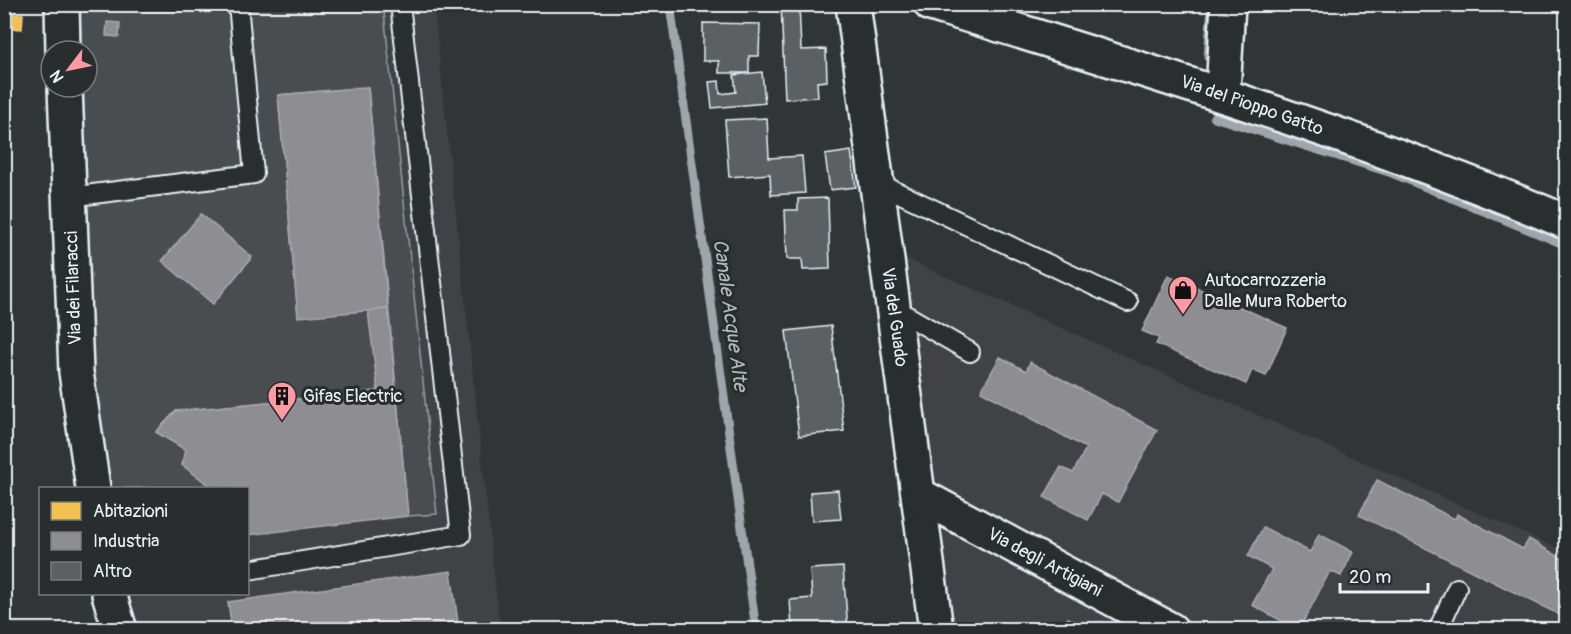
<svg xmlns="http://www.w3.org/2000/svg" width="1571" height="634" font-family="Pangolin,sans-serif">
	<rect width="100%" height="100%" fill="#323536"/>
	<filter id="ink" filterUnits="userSpaceOnUse"><feTurbulence type="fractalNoise" baseFrequency=".0167" numOctaves="2"/><feDisplacementMap in="SourceGraphic" scale="12" xChannelSelector="R" yChannelSelector="G"/><feConvolveMatrix kernelMatrix="1 2 1 2 8 2 1 2 1" color-interpolation-filters="sRGB"/></filter>
	<g filter="url(#ink)">
		<g fill="#3f4244">
			<polygon points="72,5 434,9 500,629 128,629 117,594 248,594 248,488 101,488 87,51 73,51"/>
			<polygon points="893,253 1566,552 1566,629 942,629"/>
		</g>
		<polygon fill="#494d4f" stroke="#989fa4" stroke-width="1.5" points="80,11 384,12 437,514 408,516 368,87 278,95 298,316 369,308 378,391 176,411 156,432 186,450 182,465 209,485 204,488 106,488 88,371 81,87 87,87 87,51 81,51"/>
		<polygon fill="#f2c14e" stroke="#efcf81" stroke-width="1.5" points="4,13 23,14 22,29 4,28"/>
		<g fill="#8d8d92" stroke="#a8abb1" stroke-width="1.5">
			<polygon points="107,22 120,23 119,37 106,36"/>
			<polygon points="368,87 388,309 298,317 278,95"/>
			<polygon points="201,214 252,257 213,304 162,261"/>
			<polygon points="1168,275 1287,328 1266,376 1252,370 1246,384 1156,344 1159,338 1142,331"/>
			<polygon points="388,309 408,516 248,535 248,488 204,488 209,485 182,465 186,450 156,432 176,411 378,391 368,311"/>
			<polygon points="1000,357 1026,371 1030,362 1157,430 1118,502 1102,494 1088,520 1044,497 1061,467 1073,473 1086,448 981,391"/>
			<polygon points="1377,480 1455,519 1457,514 1523,549 1529,539 1566,561 1566,618 1359,515"/>
			<polygon points="1263,527 1310,552 1319,534 1353,552 1341,576 1330,571 1299,630 1252,605 1272,569 1248,556"/>
			<polygon points="451,571 459,630 232,630 228,602"/>
			<polygon points="1068,618 1091,630 1062,630"/>
		</g>
		<g fill="none" stroke-linecap="round" stroke-linejoin="round">
			<g stroke="#9fa5aa" stroke-width="9">
				<polyline points="670,4 756,630"/>
				<polyline points="1208,57 1212,6"/>
				<polyline points="1214,117 1392,173 1566,245"/>
			</g>
		</g>
		<g fill="#5c6063" stroke="#e8f1f8" stroke-width="1.5">
			<polygon points="781,4 799,4 801,50 826,49 827,81 817,82 818,97 785,99"/>
			<polygon points="703,23 760,24 759,56 749,56 749,73 719,73 719,61 703,61"/>
			<polygon points="762,72 765,103 712,108 709,82 719,81 720,94 736,92 734,75"/>
			<polygon points="767,118 769,158 802,156 805,193 771,195 770,174 729,177 725,120"/>
			<polygon points="851,151 856,187 830,190 825,155"/>
			<polygon points="828,198 830,269 803,270 802,259 787,259 785,210 798,210 798,199"/>
			<polygon points="831,326 844,431 799,436 786,331"/>
			<polygon points="838,490 841,519 812,521 810,492"/>
			<polygon points="843,567 848,630 806,630 806,626 792,627 790,600 812,598 810,569"/>
		</g>
		<g fill="none" stroke-linecap="round" stroke-linejoin="round">
			<g stroke="#e8f1f8" stroke-width="22">
				<g id="lane">
					<polyline points="878,183 1128,302"/>
					<polyline points="69,197 254,174 238,4"/>
					<polyline points="894,308 970,352"/>
					<polyline points="248,570 461,535 400,4"/>
					<polyline points="1438,630 1457,588"/>
				</g>
			</g>
			<g stroke="#e8f1f8" stroke-width="38">
				<g id="street">
					<polyline points="62,4 63,51"/>
					<polyline points="853,4 936,630"/>
					<path d="M931 4C1146 70 1360 135 1566 222"/>
					<polyline points="65,87 76,372 93,488"/>
					<polyline points="1223,93 1228,4"/>
					<polyline points="919,495 1171,630"/>
					<polyline points="109,594 120,630"/>
				</g>
			</g>
			<use href="#lane" stroke="#2a2d2e" stroke-width="18"/>
			<use href="#street" stroke="#2a2d2e" stroke-width="33"/>
		</g>
	</g>
	<defs>
		<g id="shop-pin" transform="scale(1.5)"><path d="M0 17L-7.5 6A9.5 9.5 0 1 1 7.5 6Z" fill="#ff9aa2" stroke="#2a2d2e"/><path d="M-5-2.5h2.3a2.7 3.5 0 0 1 5.4 0H5L5.5 6h-11ZM-1.5-2.5h3a1.5 2.3 0 0 0-3 0Z" fill="#111"/></g>
		<g id="building-pin" transform="scale(1.5)"><path d="M0 17L-7.5 6A9.5 9.5 0 1 1 7.5 6Z" fill="#ff9aa2" stroke="#2a2d2e"/><path d="M-4-6H4V6H1V3H-1V6H-4ZM-2.5-4.3h1.7v1.8h-1.7ZM.8-4.3h1.7v1.8H.8ZM-2.5-1h1.7V.8h-1.7ZM.8-1h1.7V.8H.8Z" fill="#111"/></g>
	</defs>
	<g fill-rule="evenodd">
		<use href="#shop-pin" x="1183" y="290"/>
		<use href="#building-pin" x="282" y="396"/>
	</g>
	<g text-anchor="middle" stroke-width="6" stroke-linejoin="round" paint-order="stroke">
		<g font-size="18" fill="#e8f1f8" stroke="#2a2d2e">
			<text transform="translate(1252 105) rotate(19)" y="6">Via del Pioppo Gatto</text>
			<text transform="translate(73 288) rotate(-92)" y="6">Via dei Filaracci</text>
			<text transform="translate(895 317) rotate(82)" y="6">Via del Guado</text>
			<text transform="translate(1045 562) rotate(28)" y="6">Via degli Artigiani</text>
		</g>
		<g font-size="18" fill="#e8f1f8" stroke="#2a2d2e" text-anchor="start">
			<text x="1204" y="286">Autocarrozzeria<tspan x="1204" dy="21">Dalle Mura Roberto</tspan></text>
			<text x="303" y="402">Gifas Electric</text>
		</g>
		<g font-size="20" font-style="italic" fill="#b1b8be" stroke="#2a2d2e">
			<text transform="translate(731 315) rotate(82)" y="7">Canale Acque Alte</text>
		</g>
	</g>
	<rect width="1571" height="634" fill="none" stroke="#2a2d2e" stroke-width="24"/>
	<rect x="12" y="12" width="1547" height="610" fill="none" stroke="#e8f1f8" stroke-width="2" filter="url(#ink)"/>
	<rect x="39" y="487" width="210" height="108" fill="#2a2d2e" stroke="#767b7f" stroke-width="1.5"/>
	<rect x="51" y="502" width="30" height="18" fill="#f2c14e" stroke="#767b7f" stroke-width="1.5"/>
	<text x="93" y="517" font-size="18" fill="#e8f1f8">Abitazioni</text>
	<rect x="51" y="532" width="30" height="18" fill="#8d8d92" stroke="#767b7f" stroke-width="1.5"/>
	<text x="93" y="547" font-size="18" fill="#e8f1f8">Industria</text>
	<rect x="51" y="562" width="30" height="18" fill="#5c6063" stroke="#767b7f" stroke-width="1.5"/>
	<text x="93" y="577" font-size="18" fill="#e8f1f8">Altro</text>
	<g transform="translate(69 69) rotate(238)"><circle r="28" fill="#2a2d2e" stroke="#767b7f" stroke-width="1.5"/>
	<path d="M0-4.5L10 22L0 15L-10 22Z" fill="#ff9aa2"/>
	<text y="-9" font-size="16" font-weight="bold" text-anchor="middle" fill="#e8f1f8">N</text>
	</g>
	<path d="M1340 583v9h88v-9" fill="none" stroke="#e8f1f8" stroke-width="3"/>
	<text x="1349" y="583" font-size="18" fill="#e8f1f8" stroke="#2a2d2e" stroke-width="4.5" paint-order="stroke">20 m</text>
</svg>
